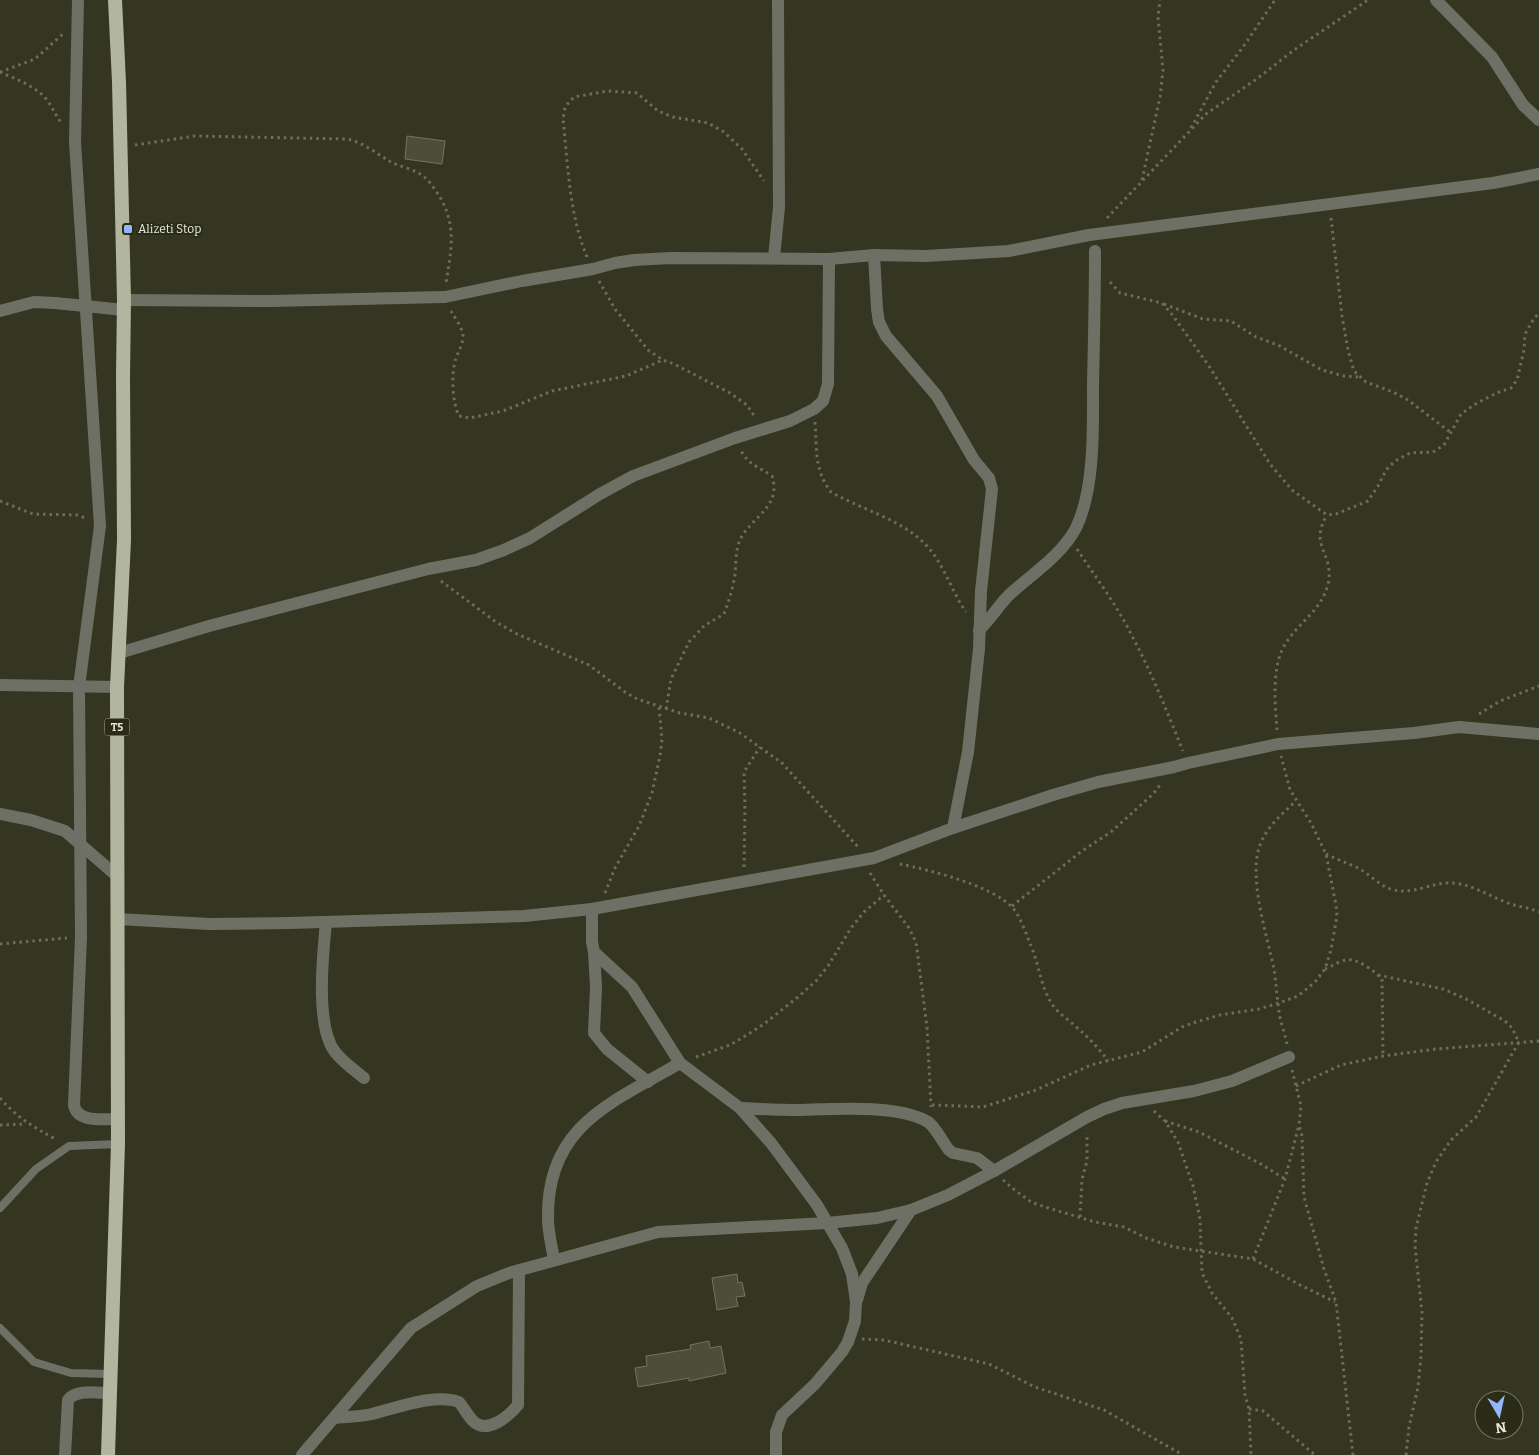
<svg xmlns="http://www.w3.org/2000/svg" width="1539" height="1455" font-family="Bitter,serif">
	<rect width="100%" height="100%" fill="#343621"/>
	<g fill="#4c4e39" stroke="#72745d">
		<polygon points="407,136 445,141 442,164 405,159"/>
		<polygon points="737,1274 738,1283 742,1282 745,1296 736,1297 738,1306 717,1310 712,1278"/>
		<polygon points="709,1341 710,1348 721,1346 726,1373 689,1381 689,1378 638,1387 635,1368 647,1366 646,1356 691,1349 690,1345"/>
	</g>
	<g fill="none" stroke-linecap="round" stroke-linejoin="round">
		<g stroke="#6c6d5b" stroke-width="3" stroke-dasharray="2.5 4" stroke-linecap="butt">
			<polyline points="0,72 35,59 64,33"/>
			<path d="M0 72C16 79 37 87 47 100 53 108 56 116 62 124"/>
			<polyline points="1191,128 1216,82 1243,47 1275,0"/>
			<path d="M135 145 195 136 347 139C363 142 377 154 391 162 401 167 414 169 423 176 430 181 435 190 440 197 457 227 451 252 446 283"/>
			<polyline points="1142,180 1160,97 1163,70 1158,17 1160,0"/>
			<polyline points="1107,218 1206,114 1258,78 1294,50 1368,0"/>
			<polyline points="1331,218 1342,316 1348,350 1354,371 1366,382 1393,392 1408,400 1450,432"/>
			<path d="M587 257C569 214 568 165 563 119L565 107 574 97 608 91 637 93 658 111 673 117 708 123 724 132 742 149 764 181"/>
			<polyline points="599,281 615,309 648,350 663,360 674,364 730,393 747,405 755,417"/>
			<polyline points="1110,282 1120,293 1162,303 1171,313 1209,366 1270,464 1292,490 1327,515 1336,514 1368,501 1378,486 1386,470 1395,461 1410,453 1433,452 1444,445 1461,414 1477,403 1499,392 1511,388 1517,380 1524,350 1525,334 1533,320 1539,313"/>
			<polyline points="1164,304 1203,319 1231,321 1256,337 1278,345 1322,370 1344,376 1358,377"/>
			<path d="M451 311C455 318 462 327 463 335 463 345 459 350 456 358 451 372 452 402 459 416L470 418 503 411 552 391 626 376 663 360"/>
			<path d="M815 422C817 449 814 470 831 492 860 509 901 519 925 544 944 563 951 591 966 612"/>
			<polyline points="0,501 33,514 77,515 85,518"/>
			<path d="M1077 549C1096 578 1117 605 1132 636 1152 673 1167 712 1183 751"/>
			<polyline points="441,581 496,622 517,634 589,665 625,692 637,699 680,713 709,718 740,733 782,763 858,847"/>
			<path d="M666 709 671 679 689 642 705 625 724 614C728 603 732 592 734 580 737 567 734 551 741 538 752 517 782 506 772 476 758 466 749 466 740 449"/>
			<polyline points="1479,714 1500,701 1539,686"/>
			<path d="M1277 730C1275 704 1271 665 1286 643 1299 622 1322 610 1328 584 1335 553 1308 547 1327 515"/>
			<path d="M1326 854C1336 859 1347 863 1358 868 1370 874 1380 887 1394 890 1414 894 1429 884 1447 883 1469 882 1486 895 1506 902 1516 907 1528 907 1539 912"/>
			<path d="M900 864C930 870 993 886 1013 908 1020 916 1027 936 1031 946 1039 965 1041 987 1052 1004 1057 1012 1066 1018 1074 1025 1087 1036 1098 1047 1108 1061"/>
			<polyline points="744,867 745,809 744,772 760,747"/>
			<polyline points="870,873 884,895 909,928 916,942 927,1027 931,1107"/>
			<polyline points="605,893 615,868 639,826 652,793 660,756 662,739 659,707"/>
			<polyline points="1012,906 1082,851 1111,832 1153,794 1161,784"/>
			<polyline points="0,944 67,938"/>
			<path d="M1325 969C1332 966 1344 958 1352 960 1360 961 1376 972 1382 979L1383 1056"/>
			<polyline points="1378,975 1443,989 1466,999 1505,1021 1512,1028 1519,1042 1476,1117 1451,1140 1436,1162 1427,1183 1416,1228 1415,1246 1422,1313 1421,1356 1418,1387 1409,1427 1406,1455"/>
			<path d="M1287 1044C1285 1033 1280 1022 1279 1011 1277 997 1276 983 1274 969 1267 936 1249 880 1259 848 1265 828 1282 814 1296 801"/>
			<polyline points="696,1057 730,1045 742,1038 764,1024 798,997 816,981 828,966 851,928 864,912 884,895"/>
			<polyline points="1292,1070 1301,1106 1299,1125 1302,1136 1304,1197 1324,1269 1336,1302 1353,1455"/>
			<polyline points="1296,1086 1341,1065 1383,1056 1436,1049 1539,1041"/>
			<path d="M0 1098C17 1118 34 1127 57 1140"/>
			<polyline points="932,1105 983,1107 1036,1090 1091,1065 1142,1052 1182,1027 1196,1022 1220,1015 1259,1009 1279,1003 1298,996 1315,982 1325,969 1331,950 1337,916 1336,905 1326,854 1311,823 1290,790 1281,756"/>
			<polyline points="1154,1111 1165,1121 1178,1142 1193,1186 1200,1219 1202,1273 1212,1293 1232,1318 1241,1339 1245,1395 1249,1409 1251,1455"/>
			<polyline points="1165,1121 1199,1132 1261,1164 1285,1179"/>
			<polyline points="0,1125 26,1124"/>
			<polyline points="1003,1180 1012,1188 1031,1202 1045,1207 1095,1222 1124,1227 1146,1238 1174,1247 1253,1259 1300,1285 1335,1302"/>
			<polyline points="1080,1217 1082,1179 1087,1161 1087,1133"/>
			<polyline points="1253,1259 1285,1179 1299,1125"/>
			<polyline points="862,1339 884,1340 989,1364 1035,1387 1104,1410 1183,1455"/>
			<polyline points="1249,1409 1263,1411 1315,1455"/>
		</g>
		<g stroke="#6e7066" stroke-width="8">
			<polyline points="0,1208 36,1169 69,1146 118,1144"/>
			<polyline points="0,1328 34,1362 71,1373 111,1374"/>
		</g>
		<g stroke="#6e7066" stroke-width="12">
			<path d="M78 0 75 142 100 526 79 687 81 937 74 1105C77 1123 104 1119 118 1119"/>
			<polyline points="1436,0 1492,57 1523,105 1539,120"/>
			<polyline points="874,255 877,309 879,322 886,336 937,396 974,460 989,478 992,489 981,591 979,649 968,752 953,828"/>
			<polyline points="774,258 779,207 778,0"/>
			<polyline points="124,300 271,301 445,297 522,281 593,269 615,263 634,260 671,258 829,259 874,255 926,256 1009,251 1089,235 1493,183 1539,174"/>
			<polyline points="0,311 34,302 55,303 124,310"/>
			<path d="M979 630C991 619 998 606 1009 595 1032 574 1061 556 1076 528 1095 489 1093 427 1093 385 1094 340 1095 296 1095 251"/>
			<polyline points="119,653 209,626 428,569 476,560 504,550 530,538 600,494 633,476 735,438 790,421 814,409 823,401 828,384 829,259"/>
			<polyline points="0,685 117,687"/>
			<polyline points="0,814 31,820 65,831 118,877"/>
			<polyline points="592,909 592,942 594,952 632,987 680,1063 740,1108 771,1143 817,1205 842,1248 852,1274 856,1302 855,1321 848,1342 842,1352 815,1384 782,1415 776,1432 776,1455"/>
			<polyline points="117,919 210,924 289,923 524,916 592,909 874,858 953,828 1053,795 1098,782 1174,767 1188,763 1278,744 1414,733 1459,727 1539,734"/>
			<path d="M326 922C323 954 315 1026 335 1052 343 1062 354 1070 364 1078"/>
			<polyline points="594,952 596,987 594,1033 607,1049 648,1082"/>
			<path d="M740 1108C759 1109 779 1110 798 1110 833 1109 898 1104 928 1122 935 1126 943 1143 949 1150L953 1153 977 1158 994 1171"/>
			<path d="M554 1260C552 1247 548 1232 548 1219 546 1126 611 1103 680 1063"/>
			<polyline points="857,1300 862,1283 911,1210"/>
			<path d="M334 1418C346 1417 359 1417 372 1414 397 1408 435 1393 459 1402 464 1408 468 1416 473 1421 487 1435 509 1416 518 1405L519 1270"/>
			<path d="M65 1455 68 1400C76 1389 97 1393 110 1393"/>
			<polyline points="302,1455 411,1328 477,1286 509,1273 658,1232 827,1223 877,1218 911,1210 948,1195 994,1171 1087,1117 1104,1109 1122,1103 1194,1091 1232,1081 1289,1057"/>
		</g>
		<polyline stroke="#b2b69e" stroke-width="14" points="108,1455 118,1144 117,687 124,540 123,376 124,300 119,82 115,0"/>
	</g>
	<rect fill="#93b7fd" stroke="#2a2c18" stroke-width="2" x="123" y="224" width="10" height="10" rx="2.5"/>
	<g text-anchor="middle" stroke-width="4" stroke-linejoin="round" paint-order="stroke">
		<rect fill="#2a2c18" stroke="#aeb0a0" stroke-width="1" x="104.5" y="718.5" width="25" height="17" rx="4"/>
		<g font-size="11" font-weight="bold" fill="#e7e8db">
			<text x="117" y="731">T5</text>
		</g>
		<g font-size="12" fill="#e7e8db" stroke="#2a2c18" text-anchor="start">
			<text x="138" y="233">Alizeti Stop</text>
		</g>
	</g>
	<g transform="translate(1499 1415) rotate(171)"><circle r="24" fill="#2a2c18" stroke="#767766"/>
	<path d="M0-4L9 19L0 12L-9 19Z" fill="#93b7fd"/>
	<text y="-8" font-size="14" font-weight="bold" text-anchor="middle" fill="#e7e8db">N</text>
	</g>
</svg>
